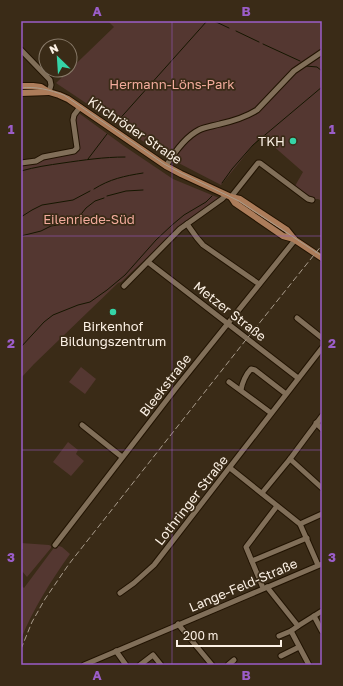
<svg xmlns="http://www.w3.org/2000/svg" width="343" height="686" font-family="'Golos Text',sans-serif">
	<rect width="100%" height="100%" fill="#3a2b17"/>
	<g fill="#543731">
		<polygon points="108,21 322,21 322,201 318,199 314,199 295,186 303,172 271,144 259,138 221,185 165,156 56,83 114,27"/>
		<polygon points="76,111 124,146 173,179 219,198 184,223 121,282 118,283 34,364 21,378 21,166 79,151 76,134"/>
		<polygon points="81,367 96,379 85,394 69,382"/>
		<polygon points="68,442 78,450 76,454 84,461 71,476 53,462"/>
		<polygon points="21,543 49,545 51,546 51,548 27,577 22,571 23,549 21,549"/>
		<path d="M56 545 62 547 70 554C51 581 34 607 21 639V585L24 588Z"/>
	</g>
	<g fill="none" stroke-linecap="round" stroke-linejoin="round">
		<g stroke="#151600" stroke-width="1">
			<polyline points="214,21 229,28"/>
			<polyline points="236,31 259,42"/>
			<polyline points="263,44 300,61"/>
			<polyline points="306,66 317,67 322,71"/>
			<polyline points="116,123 207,21"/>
			<polyline points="88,159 107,134"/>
			<path d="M21 171C35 167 49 165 63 163 84 160 104 157 125 157"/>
			<polyline points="222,183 232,169 253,145 322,87"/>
			<path d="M94 189C110 179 124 176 143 173"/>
			<polyline points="107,196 126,191 143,190"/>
			<polyline points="21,217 32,210 42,205 73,200 90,191"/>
			<polyline points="21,236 41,231 51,226 70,223 78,218 86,208 95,201 104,198"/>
			<polyline points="21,347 44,322 53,315 78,305 90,302 107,290 125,275 156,240 172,225 184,215 206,202 212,196"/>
		</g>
		<g stroke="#211302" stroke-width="7">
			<g id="minor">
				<polyline points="21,50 50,80 51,85 49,92"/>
				<polyline points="21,163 36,161 43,157 74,151 77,148 73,120 74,115 80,107"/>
				<path d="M166 166C174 153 185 137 199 130 205 127 213 126 220 124 233 121 246 117 257 110L294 71 322 52"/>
				<polyline points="231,197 258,163 260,163 308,199 312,200"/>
				<polyline points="187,224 197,238 203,245 259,284"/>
				<polyline points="148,262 298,378"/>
				<polyline points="124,286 180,229 222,199 226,195"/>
				<polyline points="297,318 322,338"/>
				<polyline points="229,382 271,413"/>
				<path d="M241 390C242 383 246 374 251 369L255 370 286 394"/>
				<polyline points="316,423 322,429"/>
				<polyline points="82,425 122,457"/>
				<polyline points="290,459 322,488"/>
				<polyline points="230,468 300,524 318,565"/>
				<polyline points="262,493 290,459 322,416"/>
				<polyline points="300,524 322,514"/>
				<polyline points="55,545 176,388 295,240"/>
				<polyline points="252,561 307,538"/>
				<polyline points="267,587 298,626 322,611"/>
				<polyline points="263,588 246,547 277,506"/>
				<polyline points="120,593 134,583 154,565 322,348"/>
				<polyline points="314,616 322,631"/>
				<polyline points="178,624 212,665"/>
				<polyline points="298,626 291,631 309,665"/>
				<polyline points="279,636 291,631"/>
				<polyline points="116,651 126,665"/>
				<polyline points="281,656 299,647"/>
				<polyline points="84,665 322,564"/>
				<polyline points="140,665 153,655 161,665"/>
				<polyline points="228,665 234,660"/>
			</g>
		</g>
		<g stroke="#211302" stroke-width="8">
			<g id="major">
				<polyline points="21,86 33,86 41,87 49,92 59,95 68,99 166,166 181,174 231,197 240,199 287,230 295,240 322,258"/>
				<polyline points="21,93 49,92"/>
				<polyline points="231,197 235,203 283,236 294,239"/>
			</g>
		</g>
		<use href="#minor" stroke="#816f59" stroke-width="5"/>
		<use href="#major" stroke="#ac7c5a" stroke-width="6"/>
		<path stroke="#a99c8c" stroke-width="1" d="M21 88C36 86 50 90 64 95L164 164 181 173 239 201 322 256"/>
		<polyline stroke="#a99c8c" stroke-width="1" stroke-dasharray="6 3" stroke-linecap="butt" points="21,649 32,622 45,599 69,564 241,346 322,245"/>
	</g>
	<path fill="none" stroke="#9b5dc8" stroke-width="1" stroke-opacity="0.55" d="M172 21V665M21 236H322M21 450H322"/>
	<g fill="#35d4a7" stroke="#3a2b17" stroke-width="1.5">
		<circle cx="293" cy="141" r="4"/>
		<circle cx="113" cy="312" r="4"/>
	</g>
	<g text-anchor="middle" stroke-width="3.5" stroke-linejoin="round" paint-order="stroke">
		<g font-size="13" fill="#f2ab9c" stroke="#3a2b17">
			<text x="172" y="89">Hermann-Löns-Park</text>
			<text x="89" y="224">Eilenriede-Süd</text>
		</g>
		<g font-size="13" fill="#fcf1e5" stroke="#3a2b17">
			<text transform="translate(135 130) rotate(34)" y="5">Kirchröder Straße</text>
			<text transform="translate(230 311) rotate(38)" y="5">Metzer Straße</text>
			<text transform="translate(165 385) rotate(-52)" y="5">Bleekstraße</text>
			<text transform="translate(191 500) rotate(-52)" y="5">Lothringer Straße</text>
			<text transform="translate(243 585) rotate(-23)" y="5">Lange-Feld-Straße</text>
		</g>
		<g font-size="13" fill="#fcf1e5" stroke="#3a2b17" text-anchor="end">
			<text x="285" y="146">TKH</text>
			<text x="113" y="331" text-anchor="middle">Birkenhof<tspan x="113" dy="15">Bildungszentrum</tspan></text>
		</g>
	</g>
	<rect width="343" height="686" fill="none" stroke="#3a2b17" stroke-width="44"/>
	<g transform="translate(58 58) rotate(335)"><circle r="19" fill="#3a2b17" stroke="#887a69"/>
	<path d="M0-3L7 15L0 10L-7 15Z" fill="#35d4a7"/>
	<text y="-6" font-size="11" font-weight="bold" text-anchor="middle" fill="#fcf1e5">N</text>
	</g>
	<path d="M177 640v6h104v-6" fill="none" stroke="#fcf1e5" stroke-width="2"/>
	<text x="183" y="640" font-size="12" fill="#fcf1e5" stroke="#3a2b17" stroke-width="3" paint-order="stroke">200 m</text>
	<rect x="22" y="22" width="299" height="642" fill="none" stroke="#9b5dc8" stroke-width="1.5"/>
	<g font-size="13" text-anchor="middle" font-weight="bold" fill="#9b5dc8">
		<text x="97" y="16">A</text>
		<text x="246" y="16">B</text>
		<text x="11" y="134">1</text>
		<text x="332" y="134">1</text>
		<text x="11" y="348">2</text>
		<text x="332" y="348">2</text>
		<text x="11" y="562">3</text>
		<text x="332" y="562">3</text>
		<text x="97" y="680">A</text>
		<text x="246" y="680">B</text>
	</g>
</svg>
